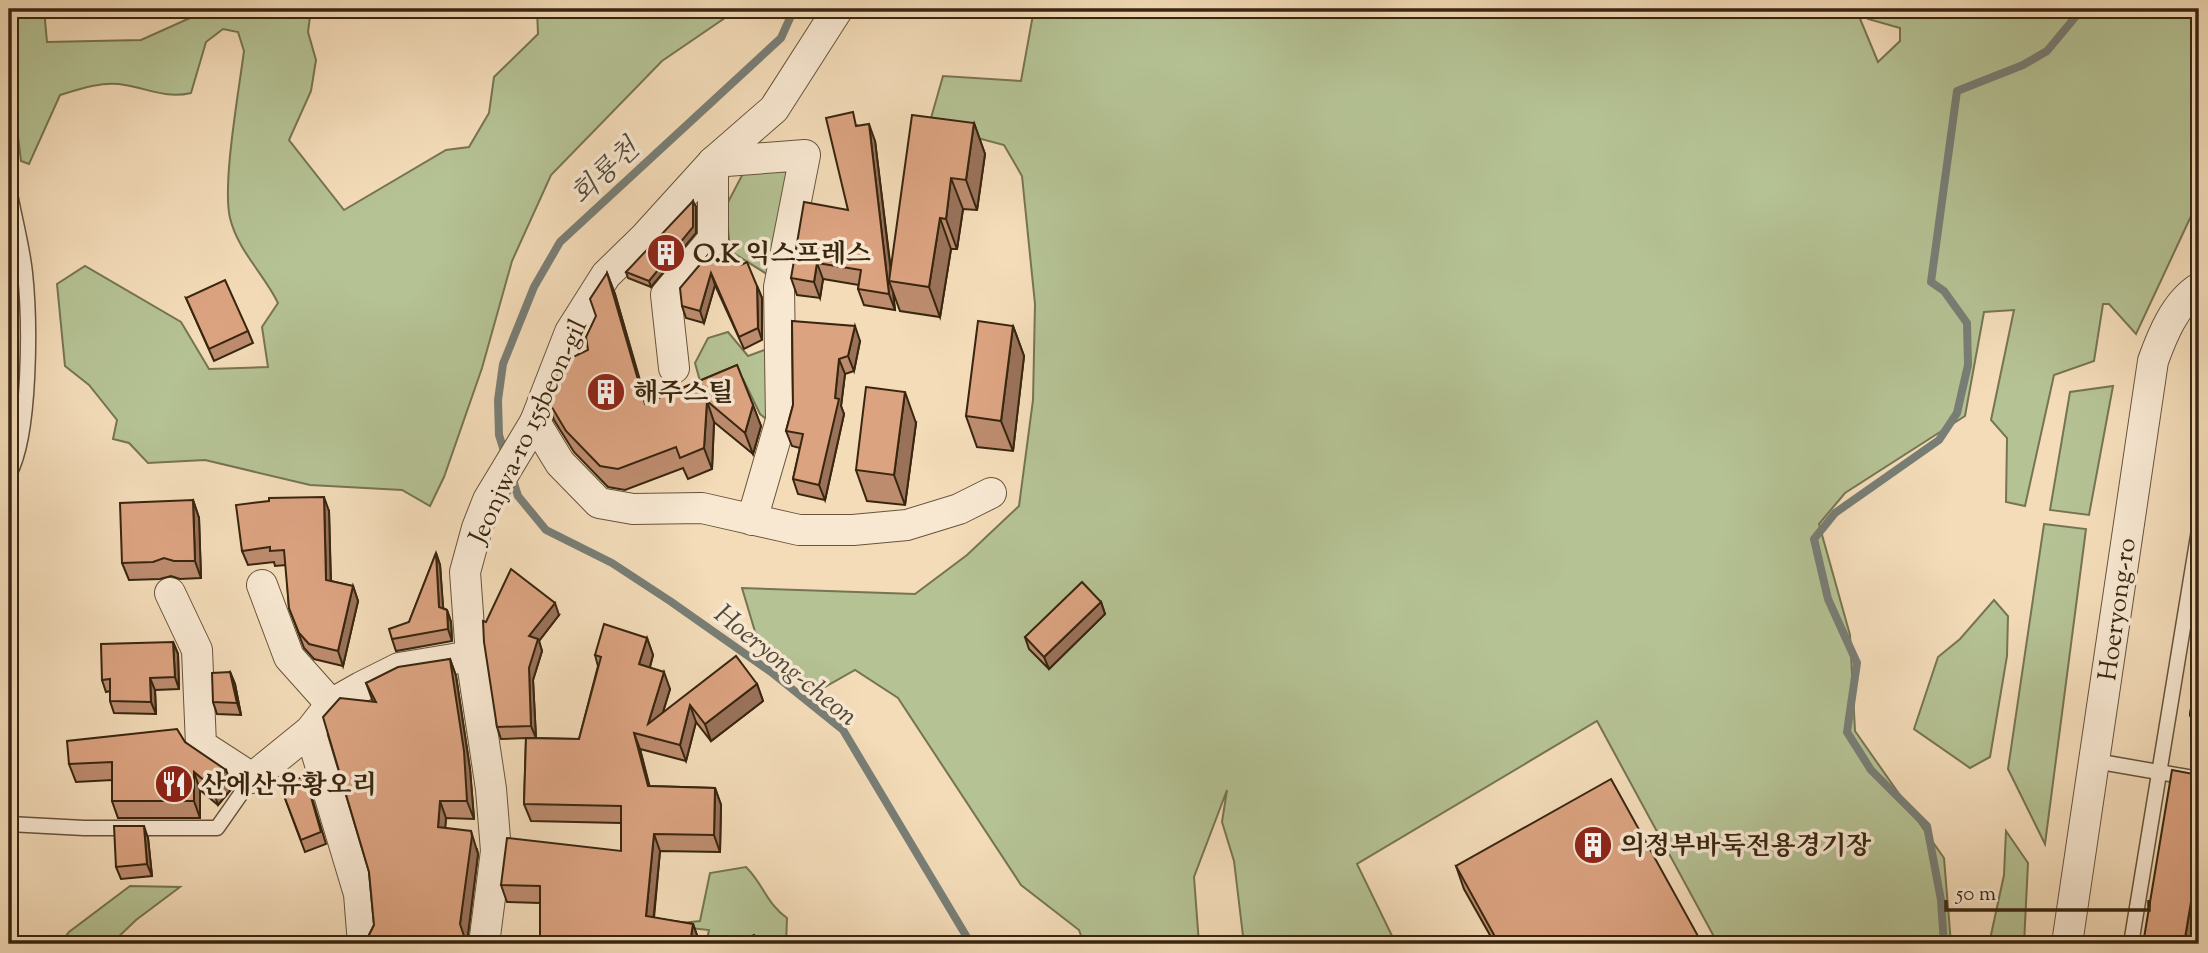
<svg xmlns="http://www.w3.org/2000/svg" width="2208" height="953" font-family="'Sorts Mill Goudy','Noto Serif KR',serif">
	<rect width="100%" height="100%" fill="#f4dcb9"/>
	<filter id="stains"><feTurbulence type="fractalNoise" baseFrequency=".00286" numOctaves="4"/><feColorMatrix values="0 0 0 0 .2 0 0 0 0 .09 0 0 0 0 .02 0 0 0 .5 -.17"/></filter>
	<radialGradient id="worn" r=".72"><stop offset=".6" stop-color="#630" stop-opacity="0"/><stop offset="1" stop-color="#630" stop-opacity=".3"/></radialGradient>
	<g fill="#b5c294" stroke="#767452" stroke-width="2">
		<path d="M9 9H44L47 42 141 40 210 9H311L308 32 316 60 311 91 289 140 344 210 446 150 469 147 489 113 494 77 538 34 537 9H738L662 61 551 175 512 261 482 368 444 477 430 506 402 490 310 485 205 460 148 463 129 443 113 439 117 420 89 385 65 366 57 284 85 266 181 322 209 369 268 367 262 327 278 303C264 274 238 251 230 218 222 184 239 90 244 51L238 32 223 29 206 42 191 93C167 99 149 89 125 85 103 81 82 88 60 95L29 164 21 161 9 62Z"/>
		<polygon points="1034,9 1856,9 1878,62 1900,41 1900,28 1868,19 1863,9 2199,9 2199,199 2136,334 2109,304 2103,304 2094,361 2054,375 2025,506 2006,502 2007,438 1991,420 2014,310 1984,312 1965,416 1845,493 1819,524 1850,635 1855,731 1944,858 1951,944 1718,944 1597,721 1357,864 1396,944 1244,944 1234,861 1222,822 1227,790 1194,877 1199,944 1084,944 1079,930 1021,885 898,698 855,670 816,692 759,645 742,588 915,594 967,555 1019,506 1033,400 1035,304 1022,176 1004,145 929,125 943,76 1021,81"/>
		<polygon points="797,162 778,281 730,251 726,206 748,164"/>
		<polygon points="9,283 15,367 9,408"/>
		<polygon points="728,332 748,356 775,346 777,428 760,414 743,379 702,388 695,363 708,338"/>
		<polygon points="2113,386 2089,515 2050,510 2070,392"/>
		<polygon points="2044,524 2086,529 2045,844 2008,769"/>
		<polygon points="1994,600 2008,616 2007,656 1990,757 1970,768 1914,729 1938,657 1960,639"/>
		<polygon points="2006,831 2028,863 2024,944 1989,944 2004,875"/>
		<path d="M746 867C764 885 766 903 787 918L786 944H706L709 930 663 925 700 921 710 873Z"/>
		<polygon points="130,886 180,887 136,920 111,944 60,944 69,932"/>
	</g>
	<g fill="none" stroke-linecap="round" stroke-linejoin="round">
		<g stroke="#787e76" stroke-width="8">
			<polyline points="505,454 499,435 498,400 503,364 534,287 560,242 781,38 794,9"/>
			<polyline points="512,477 518,496 546,530 612,563 670,601 771,672 843,730 971,944"/>
			<polyline points="1944,944 1941,900 1927,826 1871,770 1847,732 1857,663 1828,599 1814,539 1835,513 1939,440 1957,413 1968,365 1967,323 1944,291 1931,282 1957,91 2023,65 2047,51 2082,9"/>
		</g>
		<g stroke="#67543a" stroke-width="17">
			<g id="lane">
				<path d="M9 189C14 217 22 245 25 273 30 320 31 435 9 474"/>
				<polyline points="2095,761 2199,779"/>
				<polyline points="9,824 84,828 217,828 252,778"/>
				<polyline points="2131,944 2199,530"/>
			</g>
		</g>
		<g stroke="#67543a" stroke-width="32">
			<g id="street">
				<polyline points="674,368 666,295 713,239 713,162 805,155 779,287 781,420 752,520"/>
				<polyline points="535,422 560,463 599,503 633,509 702,508 799,530 853,530 907,525 959,509 991,493"/>
				<polyline points="262,585 289,657 331,704"/>
				<polyline points="170,593 197,650 201,745 252,778 310,731 331,704 361,687 399,668 471,656"/>
				<polyline points="310,731 359,894 363,944"/>
				<polyline points="484,944 496,851 491,789 471,656 465,572 477,528 488,500 535,422 570,332 606,275 644,238 713,162 774,109 838,9"/>
				<path d="M2067 944 2153 361C2162 336 2175 303 2199 288"/>
			</g>
		</g>
		<use href="#lane" stroke="#f8e8d2" stroke-width="14"/>
		<use href="#street" stroke="#f8e8d2" stroke-width="30"/>
	</g>
	<g fill="#bd8c6f" stroke="#38260f" stroke-width="2">
		<polygon points="974,123 985,154 977,210 963,209 957,249 951,249 940,317 900,311 893,292 895,310 864,305 858,289 859,285 823,279 820,298 797,295 791,278 848,210 858,126 875,141 891,270"/>
		<polygon points="696,207 696,233 651,287 628,278 626,272"/>
		<polygon points="708,255 757,286 762,298 762,340 744,349 715,285 704,323 686,318 682,306"/>
		<polygon points="607,273 615,294 646,403 737,365 761,426 753,454 714,422 712,469 688,479 683,468 625,490 608,487 574,452 554,420 547,399 588,350"/>
		<polygon points="186,298 248,331 253,343 214,361"/>
		<polygon points="792,321 860,341 854,371 845,374 841,406 844,414 825,500 798,494 793,479 800,448 792,446 786,431 793,405"/>
		<polygon points="1013,326 1024,356 1013,451 977,447 966,416"/>
		<polygon points="916,423 905,505 867,501 856,470"/>
		<polygon points="193,500 199,518 201,578 180,579 171,576 160,579 129,580 122,563"/>
		<polygon points="329,511 331,581 353,586 358,601 343,666 314,659 304,648 289,608 286,565 275,566 274,562 248,565 242,551"/>
		<polygon points="436,553 440,565 443,608 447,610 451,622 452,641 396,651 392,639 409,622"/>
		<polygon points="1101,602 1105,614 1049,669 1029,649 1025,637"/>
		<polygon points="559,615 539,641 542,651 533,680 536,738 528,738 579,739 598,666 595,655 647,638 653,655 650,667 670,689 663,712 757,684 763,701 711,741 696,722 686,761 640,749 649,786 715,788 721,805 720,852 660,851 654,918 693,924 699,941 540,903 507,902 501,885 621,851 621,823 531,821 524,804 526,738 501,739 497,727 486,622"/>
		<polygon points="173,642 178,654 179,689 155,690 156,714 114,713 110,701 110,691 106,692 102,680"/>
		<polygon points="2199,657 2199,741 2190,715"/>
		<polygon points="450,659 456,676 470,769 474,819 446,818 445,828 477,849 478,854 467,942 467,944 368,944 366,941 374,925 369,872 373,702 366,683"/>
		<polygon points="230,672 235,684 241,715 217,714 213,702"/>
		<polygon points="185,742 233,787 218,805 200,790 200,818 118,818 112,801 112,780 76,782 69,764"/>
		<polygon points="280,785 309,788 326,844 305,852"/>
		<polygon points="148,838 152,876 121,879 116,867"/>
		<polygon points="1456,866 1698,936 1701,944 1495,944 1464,889"/>
	</g>
	<g fill="#9a725a" stroke="#38260f" stroke-width="2">
		<polygon points="974,123 985,154 977,210 966,180"/>
		<polygon points="869,124 875,141 892,281 889,281 893,292 895,310 889,294"/>
		<polygon points="951,178 963,209 957,249 946,219"/>
		<polygon points="693,201 696,207 696,233 651,287 649,281"/>
		<polygon points="940,218 951,249 940,317 929,287"/>
		<polygon points="817,263 823,279 820,298 814,282"/>
		<polygon points="607,273 615,294 653,425 645,404"/>
		<polygon points="711,273 715,285 704,323 700,311"/>
		<polygon points="757,286 762,298 762,340 758,328"/>
		<polygon points="855,326 860,341 854,371 848,356"/>
		<polygon points="1013,326 1024,356 1013,451 1001,421"/>
		<polygon points="839,359 845,374 841,406 844,414 825,500 819,485 835,398"/>
		<polygon points="905,392 916,423 905,505 894,475"/>
		<polygon points="707,401 714,422 712,469 704,448"/>
		<polygon points="753,405 761,426 753,454 745,433"/>
		<polygon points="324,497 329,511 331,594 326,580"/>
		<polygon points="193,500 199,518 201,578 195,561"/>
		<polygon points="436,553 440,565 444,619 439,607"/>
		<polygon points="353,586 358,601 343,666 338,651"/>
		<polygon points="1101,602 1105,614 1049,669 1044,657"/>
		<polygon points="555,603 559,615 539,641 542,651 533,680 536,738 531,726 529,668 529,636"/>
		<polygon points="447,610 451,622 452,641 448,629"/>
		<polygon points="647,638 653,655 646,681 639,664"/>
		<polygon points="173,642 178,654 179,689 175,677"/>
		<polygon points="450,659 456,676 470,769 474,819 467,801"/>
		<polygon points="230,672 235,684 241,715 237,703"/>
		<polygon points="664,672 670,689 655,738 648,724"/>
		<polygon points="150,678 155,690 156,714 151,702"/>
		<polygon points="757,684 763,701 711,741 705,724"/>
		<polygon points="690,705 696,722 686,761 680,745"/>
		<polygon points="634,733 640,749 654,803 648,786"/>
		<polygon points="226,770 233,787 218,805 212,787"/>
		<polygon points="194,772 200,790 200,818 194,801"/>
		<polygon points="715,788 721,805 720,852 714,835"/>
		<polygon points="440,801 446,818 444,845 438,827"/>
		<polygon points="144,826 148,838 152,876 147,864"/>
		<polygon points="471,831 478,854 467,942 467,944 462,944 460,924"/>
		<polygon points="654,834 660,851 652,933 646,916"/>
		<polygon points="2199,854 2199,944 2184,944"/>
		<polygon points="693,924 699,941 699,944 690,944"/>
	</g>
	<g fill="#dca381" stroke="#38260f" stroke-width="2">
		<polygon points="853,112 856,126 869,124 889,294 858,289 861,270 817,263 814,282 791,278 804,202 848,210 826,118"/>
		<polygon points="912,115 974,123 966,180 951,178 946,219 940,218 929,287 889,281"/>
		<polygon points="693,201 693,227 649,281 626,272"/>
		<polygon points="708,255 741,265 747,262 757,286 758,328 739,337 711,273 700,311 682,306 680,288"/>
		<polygon points="607,273 645,404 737,365 753,405 745,433 707,401 704,448 680,458 676,447 618,469 600,466 566,431 547,399 556,376 573,357 588,350 586,337 596,316 590,299"/>
		<polygon points="225,280 248,331 209,349 186,298"/>
		<polygon points="792,321 855,326 848,356 839,359 835,398 839,399 819,485 793,479 803,434 786,431 793,405"/>
		<polygon points="978,321 1013,326 1001,421 966,416"/>
		<polygon points="866,387 905,392 894,475 856,470"/>
		<polygon points="324,497 326,580 353,586 338,651 309,644 299,633 289,608 284,550 270,551 270,547 242,551 236,505 269,501 269,498"/>
		<polygon points="193,500 195,561 174,561 164,558 153,562 122,563 120,503"/>
		<polygon points="436,553 439,607 447,610 448,629 392,639 389,629 409,622"/>
		<polygon points="511,569 555,603 529,636 538,639 529,668 531,726 497,727 484,642 483,621 486,622"/>
		<polygon points="1082,582 1101,602 1044,657 1025,637"/>
		<polygon points="604,624 647,638 639,664 664,672 648,724 736,656 757,684 705,724 690,705 680,745 634,733 648,786 715,788 714,835 654,834 646,916 693,924 690,944 540,944 540,886 501,885 507,838 621,851 621,806 524,804 526,738 579,739 601,657 595,655"/>
		<polygon points="173,642 175,677 150,678 151,702 110,701 110,679 102,680 101,644"/>
		<polygon points="2199,657 2199,717 2190,715"/>
		<polygon points="450,659 464,751 467,801 440,801 438,827 471,831 472,836 460,924 464,936 462,944 434,944 366,941 374,925 369,872 323,717 340,698 376,702 366,683 398,667"/>
		<polygon points="230,672 237,703 213,702 212,673"/>
		<polygon points="177,729 185,742 226,770 212,787 194,772 194,801 112,801 112,762 69,764 67,741"/>
		<polygon points="2172,770 2199,775 2199,854 2184,944 2143,944"/>
		<polygon points="305,776 321,832 301,840 280,785"/>
		<polygon points="1611,779 1698,936 1683,944 1499,944 1456,866"/>
		<polygon points="114,826 144,826 147,864 116,867"/>
		<polygon points="754,935 757,944 731,944"/>
	</g>
	<defs>
		<g id="building-disc" transform="scale(2.0125)"><circle r="9.5" fill="#8f2418" stroke="#f8e8d2"/><path d="M-4-6H4V6H1V3H-1V6H-4ZM-2.5-4.3h1.7v1.8h-1.7ZM.8-4.3h1.7v1.8H.8ZM-2.5-1h1.7V.8h-1.7ZM.8-1h1.7V.8H.8Z" fill="#fff"/></g>
		<g id="restaurant-disc" transform="scale(2.0125)"><circle r="9.5" fill="#8f2418" stroke="#f8e8d2"/><path d="M-5-6h1v4h1v-4h1v4h1v-4h1v5L-1.5 .5V6h-2V.5L-5-1ZM5-6V6H3V1.5H1.5Q1.5-4 5-6Z" fill="#fff"/></g>
	</defs>
	<g fill-rule="evenodd">
		<use href="#building-disc" x="666" y="253"/>
		<use href="#building-disc" x="606" y="392"/>
		<use href="#restaurant-disc" x="174" y="784"/>
		<use href="#building-disc" x="1593" y="845"/>
	</g>
	<g text-anchor="middle" stroke-width="7" stroke-linejoin="round" paint-order="stroke">
		<g font-size="26" font-weight="bold" fill="#38260f" stroke="#f8e8d2" text-anchor="start">
			<text x="693" y="262">O.K 익스프레스</text>
			<text x="633" y="401">해주스틸</text>
			<text x="201" y="793">산에산유황오리</text>
			<text x="1620" y="854">의정부바둑전용경기장</text>
		</g>
		<g font-size="26" fill="#38260f" stroke="#f8e8d2">
			<text transform="translate(527 431) rotate(-65)" y="9">Jeonjwa-ro 155beon-gil</text>
			<text transform="translate(2116 609) rotate(-82)" y="9">Hoeryong-ro</text>
		</g>
		<g font-size="28" font-style="italic" fill="#524a3a" stroke="#f8e8d2">
			<text transform="translate(604 171) rotate(-43)" y="10">회룡천</text>
			<text transform="translate(787 664) rotate(39)" y="10">Hoeryong-cheon</text>
		</g>
	</g>
	<rect width="2208" height="953" fill="none" stroke="#f4dcb9" stroke-width="35"/>
	<rect x="10" y="10" width="2187" height="932" fill="none" stroke="#38260f" stroke-width="3.5"/>
	<rect x="18" y="18" width="2173" height="918" fill="none" stroke="#38260f" stroke-width="2"/>
	<path d="M1946 900v10h203v-10" fill="none" stroke="#38260f" stroke-width="3.5"/>
	<text x="1956" y="900" font-size="21" fill="#38260f" stroke="#f8e8d2" stroke-width="5" paint-order="stroke">50 m</text>
	<rect width="100%" height="100%" filter="url(#stains)"/>
	<rect width="100%" height="100%" fill="url(#worn)"/>
</svg>
